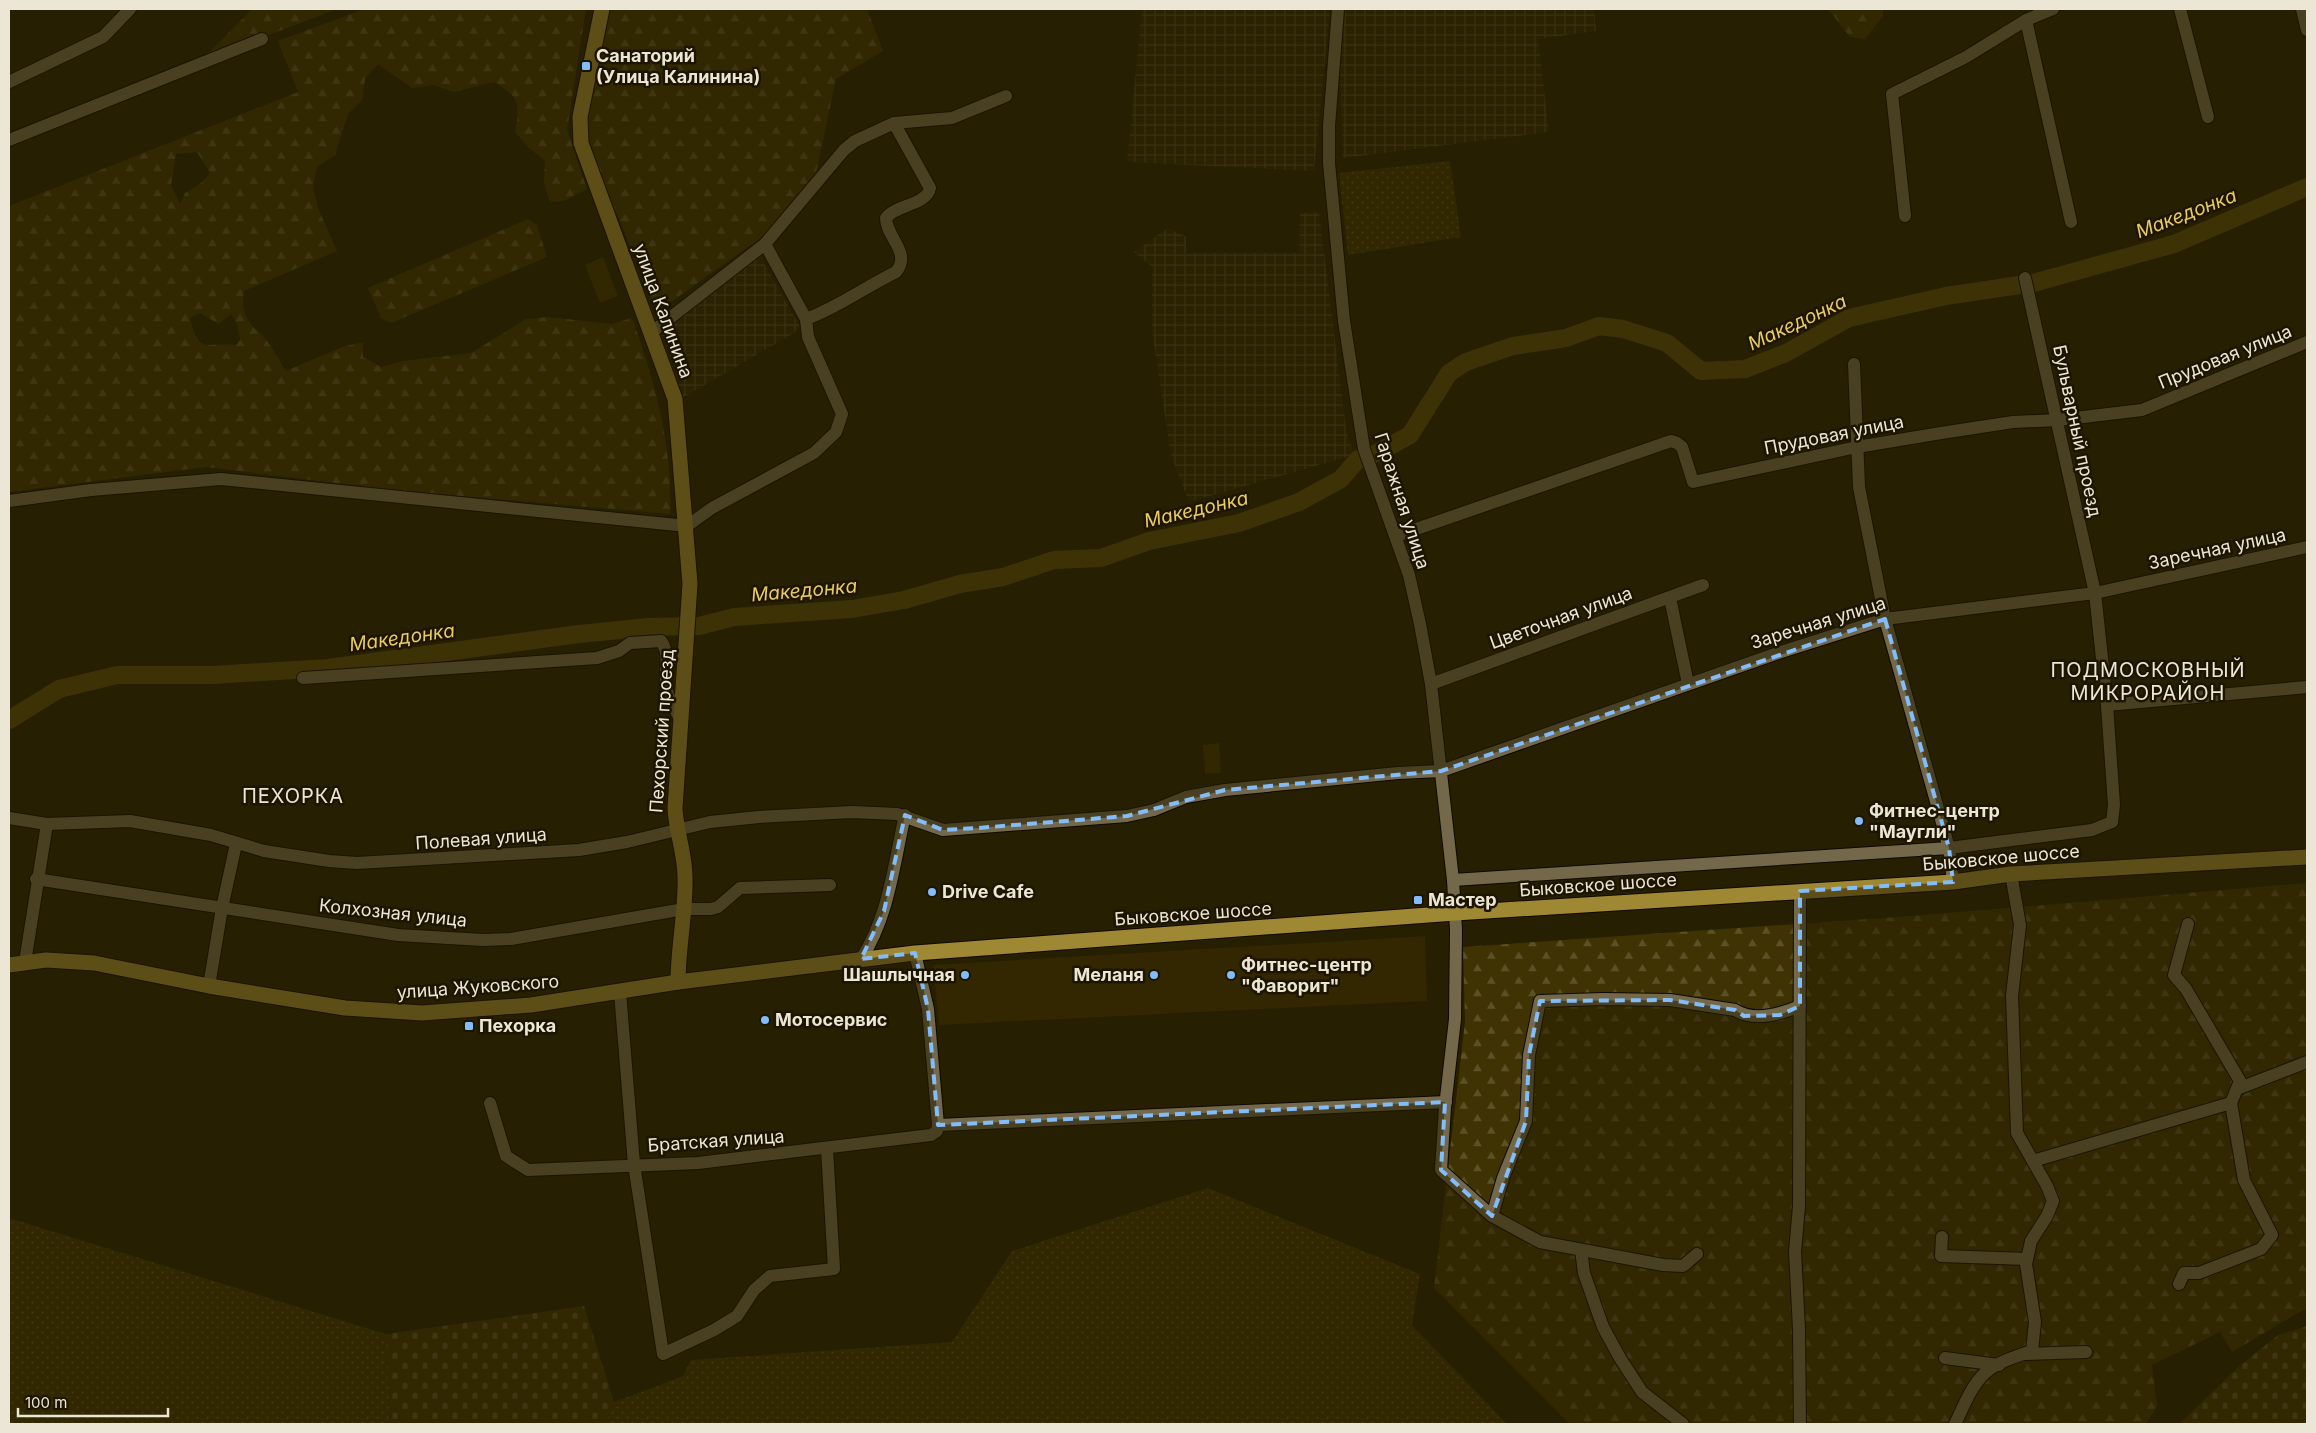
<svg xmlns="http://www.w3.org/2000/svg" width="2316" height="1433" font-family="Inter,sans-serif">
	<defs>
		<pattern id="industrial-grid" width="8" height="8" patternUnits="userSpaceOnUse" patternTransform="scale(1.25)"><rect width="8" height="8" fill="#322700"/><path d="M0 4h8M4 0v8" fill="none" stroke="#504624"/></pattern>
		<pattern id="grass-dots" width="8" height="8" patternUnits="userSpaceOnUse" patternTransform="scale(1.25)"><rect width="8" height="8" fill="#3f3303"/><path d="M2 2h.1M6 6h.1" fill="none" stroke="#5b5127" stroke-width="1.8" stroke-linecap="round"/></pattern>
		<pattern id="forest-firs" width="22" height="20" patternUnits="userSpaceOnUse" patternTransform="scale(1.25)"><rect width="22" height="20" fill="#3f3303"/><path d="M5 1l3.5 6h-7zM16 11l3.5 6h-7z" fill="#5b5127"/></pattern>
		<pattern id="cemetery-stones" width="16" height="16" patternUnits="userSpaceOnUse" patternTransform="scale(1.25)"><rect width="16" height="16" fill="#3f3303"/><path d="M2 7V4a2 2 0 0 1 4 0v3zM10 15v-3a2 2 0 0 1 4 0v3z" fill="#5b5127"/></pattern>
	</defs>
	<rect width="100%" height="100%" fill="#271f01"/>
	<polygon fill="#322700" points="1425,936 1427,1001 939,1025 933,965"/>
	<g fill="url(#industrial-grid)">
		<polygon points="1142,9 1330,9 1314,171 1127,162"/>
		<polygon points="1345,9 1594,9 1596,31 1538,39 1549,132 1343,158 1340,65"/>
		<polygon points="1319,212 1346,429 1354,455 1189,502 1171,455 1152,331 1152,267 1134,252 1168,228 1186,237 1186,253 1299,253 1300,213"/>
		<polygon points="758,253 800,327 794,333 682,398 676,371 660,328"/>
	</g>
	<g fill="url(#grass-dots)">
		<polygon points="1450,161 1461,237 1348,255 1339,173"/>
		<polygon points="1208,1188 1420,1274 1412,1325 1507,1424 605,1424 614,1402 683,1376 691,1360 952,1342 1012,1251"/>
		<polygon points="9,1218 386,1334 391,1424 9,1424"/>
	</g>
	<g fill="url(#forest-firs)" fill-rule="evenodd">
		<polygon points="252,9 337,9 201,61"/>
		<path d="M364 9H586L567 130 587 189 564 201 550 202 544 183 545 161 529 148 515 132C520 103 520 97 494 82L454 92 433 85 412 88 378 64 365 79 363 99 348 114 335 155 317 167 313 187 318 208 337 251 244 291C240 318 250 323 267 341 274 349 279 361 286 371L342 347 363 342V357L381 367 403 361 471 353 526 319 548 317 611 324 632 318C655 382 673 446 670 514L402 491 206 467 9 492V206L298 92 278 41ZM197 152 210 173 201 183 185 193 180 204 171 185 176 154ZM200 313 219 324 231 314 237 324 240 340 236 345C209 341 199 357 190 318Z"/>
		<polygon points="608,9 867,9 883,51 836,79 816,174 762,237 657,312 589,146 585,121"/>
		<polygon points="1828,9 1883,9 1883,16 1865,39 1850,37"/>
		<polygon points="528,219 537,225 547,257 391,323 381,318 368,288"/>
		<polygon points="2307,883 2307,1310 2303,1310 2232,1352 2220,1332 2152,1365 2157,1406 2146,1424 1570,1424 1434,1288 1465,1022 1463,947 1911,916"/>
	</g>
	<g fill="url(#cemetery-stones)">
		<polygon points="584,1306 614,1402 605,1424 391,1424 386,1334"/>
		<polygon points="2307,1326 2307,1424 2179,1424 2236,1369 2278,1335"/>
	</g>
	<g fill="#3f3303">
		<polygon points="603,257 618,296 600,303 585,265"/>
		<polygon points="1219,743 1221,773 1205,774 1203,745"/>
	</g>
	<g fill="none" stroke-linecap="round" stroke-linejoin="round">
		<polyline stroke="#59490c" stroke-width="18" points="9,720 59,689 117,675 212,675 328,668 579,634 649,627 699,626 734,617 852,609 904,600 960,584 1003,577 1054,560 1101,558 1149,541 1239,523 1299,502 1341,479 1358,459 1377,453 1410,435 1449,373 1466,362 1513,346 1566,338 1599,326 1623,329 1667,343 1701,371 1745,369 1786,353 1849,318 1946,296 2033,283 2174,244 2307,187"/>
		<g stroke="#100800" stroke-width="14">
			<g id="minor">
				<polyline points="1338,9 1329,126 1329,163 1344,321 1364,449 1409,575 1420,624 1431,684 1453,880 1456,930 1455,1019 1445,1107 1441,1170 1492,1216 1540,1242 1663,1265 1683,1266 1697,1254"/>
				<polyline points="2180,9 2208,117"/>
				<polyline points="2302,9 2307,30"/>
				<polyline points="2026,20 2071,222"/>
				<polyline points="9,82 103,37 130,9"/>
				<polyline points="9,140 262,39"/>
				<polyline points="1905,216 1892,94 1966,57 2026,20 2053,9"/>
				<path d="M806 319C835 309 867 286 896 272 912 253 886 237 886 218 895 205 927 205 930 188L894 123"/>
				<polyline points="652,332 765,244 844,150 855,141 894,123 952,118 1006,96"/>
				<polyline points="1854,364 1859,487 1885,619 1949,848 1953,882"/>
				<polyline points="9,501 91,490 221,479 687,526 712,508 814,453 836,432 842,414 808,337 806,319 765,244"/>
				<polyline points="1396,536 1671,441 1677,443 1682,447 1693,482 1857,447 1941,433 2013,422 2058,420 2142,410 2307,342"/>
				<polyline points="1670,598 1688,684"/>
				<path d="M303 678 597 658 619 651 630 643 661 641C671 654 664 673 666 687 668 699 675 710 681 720"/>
				<polyline points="1431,684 1703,585"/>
				<polyline points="2107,705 2307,687"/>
				<polyline points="9,818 47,824 130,821 211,835 264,851 329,861 357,863 579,850 627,842 710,822 759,817 852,812 897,814 943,830 1127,816 1154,810 1186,797 1225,790 1398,773 1441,771 1781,652 1885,619 2095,593 2307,547"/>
				<polyline points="36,879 398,935 483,940 511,939 684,909 711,909 718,907 740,888 830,885"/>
				<polyline points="1453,880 1949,848 2092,830 2112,822 2114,805 2107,705 2095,593 2025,278"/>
				<path d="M861 959C889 917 894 863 905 815"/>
				<polyline points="25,962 47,824"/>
				<polyline points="209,986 222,908 236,844"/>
				<polyline points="620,992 634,1164 663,1354 714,1330 737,1316 754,1290 770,1276 834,1269 827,1148"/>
				<polyline points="2237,1089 2307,1062"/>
				<polyline points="490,1103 506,1156 528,1170 698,1163 931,1135 937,1131 938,1125 928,1009 915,953"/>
				<polyline points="938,1125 1446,1102"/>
				<polyline points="2033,1161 2231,1103 2240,1081 2186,989 2174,975 2188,924"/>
				<path d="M1492 1216 1503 1178 1526 1121 1529 1055 1540 1001 1603 999 1670 1000 1735 1010C1754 1022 1781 1014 1800 1006"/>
				<polyline points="1942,1237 1941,1256 2027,1259"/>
				<polyline points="1581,1250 1584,1273 1603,1327 1620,1358 1642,1392 1683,1424"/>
				<polyline points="2179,1284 2184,1273 2199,1273 2261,1249 2272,1235 2244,1180 2231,1103"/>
				<polyline points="2024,1354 2086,1352"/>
				<polyline points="1945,1358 1999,1365"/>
				<polyline points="1800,1424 1799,1329 1795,1252 1799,1206 1800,891"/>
				<path d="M1955 1424C1963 1408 1971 1386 1985 1373 1997 1362 2017 1356 2032 1351L2035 1322 2026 1264 2031 1241 2047 1216 2053 1201 2047 1186 2017 1133 2012 996 2020 925 2011 874"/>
			</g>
		</g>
		<g stroke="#100800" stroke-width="17">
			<g id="major">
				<path d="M602 9 580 117 581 143 675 399 690 584 675 808C676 832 685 853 685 877 686 912 678 947 678 982"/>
				<polyline points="9,965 46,960 94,963 209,986 345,1008 422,1013 531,1005 678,982 915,953 1455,913 1953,882 2011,874 2307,857"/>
			</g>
		</g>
		<use href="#minor" stroke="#73694a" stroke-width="12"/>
		<use href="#major" stroke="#9f8833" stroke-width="15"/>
	</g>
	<path d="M0 0H2316V1433H0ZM1885 619 1949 848 1953 882 1800 891V1006L1780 1015 1744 1016 1735 1010 1670 1000 1540 1001 1529 1055 1526 1121 1492 1216 1441 1170 1445 1102 938 1125 928 1009 915 953 861 959 884 911 905 815 943 830 978 828 1127 816 1225 790 1441 771Z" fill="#271f01" fill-opacity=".55" fill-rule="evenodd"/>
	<path fill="none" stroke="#83bcfb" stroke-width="4" stroke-dasharray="10 6" stroke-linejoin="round" d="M1885 619 1949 848 1953 882 1800 891V1006L1780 1015 1744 1016 1735 1010 1670 1000 1540 1001 1529 1055 1526 1121 1492 1216 1441 1170 1445 1102 938 1125 928 1009 915 953 861 959 884 911 905 815 943 830 978 828 1127 816 1225 790 1441 771Z"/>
	<g fill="#83bcfb" stroke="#1d1500" stroke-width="2">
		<rect x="581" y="61" width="10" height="10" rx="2.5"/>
		<circle cx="1859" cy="821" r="5"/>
		<circle cx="932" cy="892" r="5"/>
		<rect x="1413" y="895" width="10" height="10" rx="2.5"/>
		<circle cx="965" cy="975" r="5"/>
		<circle cx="1154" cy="975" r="5"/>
		<circle cx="1231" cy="975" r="5"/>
		<circle cx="765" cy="1020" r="5"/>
		<rect x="464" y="1021" width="10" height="10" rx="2.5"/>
	</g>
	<g text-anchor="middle" stroke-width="5" stroke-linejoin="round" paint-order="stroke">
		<g font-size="18" font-weight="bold" fill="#ebe6d5" stroke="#1d1500" text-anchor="start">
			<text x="596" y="62">Санаторий<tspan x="596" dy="21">(Улица Калинина)</tspan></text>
			<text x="1869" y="817">Фитнес-центр<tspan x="1869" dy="21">"Маугли"</tspan></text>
			<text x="942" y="898">Drive Cafe</text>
			<text x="1428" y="906">Мастер</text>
			<text x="1241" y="971">Фитнес-центр<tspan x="1241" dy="21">"Фаворит"</tspan></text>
			<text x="955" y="981" text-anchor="end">Шашлычная</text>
			<text x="1144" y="981" text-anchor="end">Меланя</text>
			<text x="775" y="1026">Мотосервис</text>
			<text x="479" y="1032">Пехорка</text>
		</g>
		<g font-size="18" fill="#ebe6d5" stroke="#1d1500">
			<text transform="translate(663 311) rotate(70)" y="6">улица Калинина</text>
			<text transform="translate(2225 357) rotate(-22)" y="6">Прудовая улица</text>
			<text transform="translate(2077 431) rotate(78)" y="6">Бульварный проезд</text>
			<text transform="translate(1834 435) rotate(-11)" y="6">Прудовая улица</text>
			<text transform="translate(1402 501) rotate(72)" y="6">Гаражная улица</text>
			<text transform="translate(2217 549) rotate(-12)" y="6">Заречная улица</text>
			<text transform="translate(1561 618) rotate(-20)" y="6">Цветочная улица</text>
			<text transform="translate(1818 623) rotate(-17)" y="6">Заречная улица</text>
			<text transform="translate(662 731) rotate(-86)" y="6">Пехорский проезд</text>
			<text transform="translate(481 839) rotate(-4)" y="6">Полевая улица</text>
			<text transform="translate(2001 858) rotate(-5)" y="6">Быковское шоссе</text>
			<text transform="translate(1598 885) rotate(-4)" y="6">Быковское шоссе</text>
			<text transform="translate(393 913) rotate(6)" y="6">Колхозная улица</text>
			<text transform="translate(1193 914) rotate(-4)" y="6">Быковское шоссе</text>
			<text transform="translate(478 987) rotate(-4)" y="6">улица Жуковского</text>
			<text transform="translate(716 1141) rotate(-4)" y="6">Братская улица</text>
		</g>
		<g font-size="19" font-style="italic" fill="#e9cb63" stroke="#1d1500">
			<text transform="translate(2186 213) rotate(-21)" y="7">Македонка</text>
			<text transform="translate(1797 322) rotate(-25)" y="7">Македонка</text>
			<text transform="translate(1196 509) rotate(-13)" y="7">Македонка</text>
			<text transform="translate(804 590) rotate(-5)" y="7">Македонка</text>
			<text transform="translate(402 637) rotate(-8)" y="7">Македонка</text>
		</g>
		<g font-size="20" letter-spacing="1" fill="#ebe6d5" stroke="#1d1500">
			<text x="2148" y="677">ПОДМОСКОВНЫЙ<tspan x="2148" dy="23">МИКРОРАЙОН</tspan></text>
			<text x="293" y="803">ПЕХОРКА</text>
		</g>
	</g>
	<rect width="2316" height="1433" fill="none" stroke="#ebe6d5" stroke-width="20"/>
	<path d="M18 1408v8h150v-8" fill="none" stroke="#ebe6d5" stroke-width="2.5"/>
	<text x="25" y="1408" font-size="15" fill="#ebe6d5" stroke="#1d1500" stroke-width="4" paint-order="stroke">100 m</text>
</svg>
